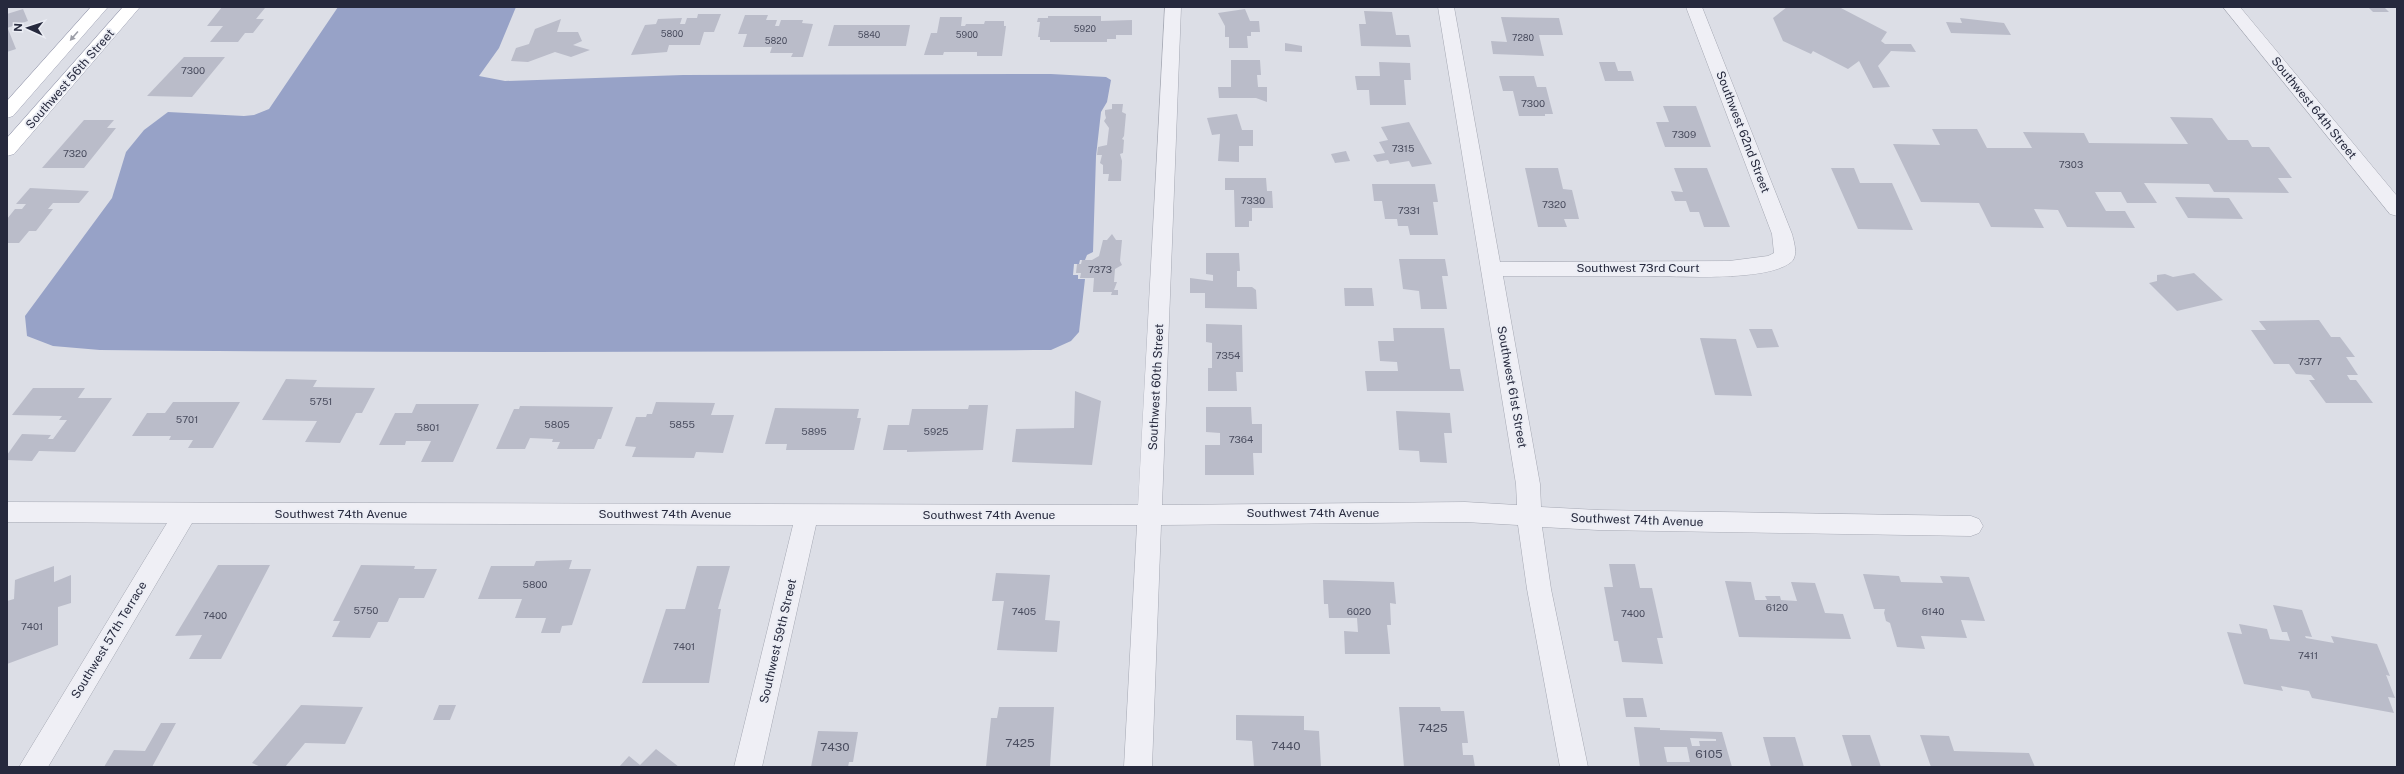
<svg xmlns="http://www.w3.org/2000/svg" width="2404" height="774" font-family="'Public Sans',sans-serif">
	<rect width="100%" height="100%" fill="#dcdee6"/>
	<path fill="#97a2c7" d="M338 7H516L499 48 479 76 505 81 683 75 1051 74 1106 77 1111 80 1107 102 1101 112 1096 156 1093 252 1087 255 1085 260H1080L1079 264H1074L1073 275H1078V279H1085L1079 332 1071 341 1051 350C734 352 417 353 100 350L53 346 27 336 25 316 112 198 126 152 144 130 168 112 244 116 254 115 269 109Z"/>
	<g fill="#babcc9" fill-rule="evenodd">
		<polygon points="222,7 265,8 256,19 264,19 253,33 245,33 238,42 210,42 223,26 207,26"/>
		<polygon points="1787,7 1839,7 1887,32 1881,41 1885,44 1911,44 1916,52 1891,51 1878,66 1890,87 1873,88 1859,61 1848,69 1813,51 1811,54 1783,41 1773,18"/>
		<polygon points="2368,7 2384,7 2389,12 2373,12"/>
		<polygon points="23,9 28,21 7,28 7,14"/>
		<polygon points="1245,9 1250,21 1259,21 1260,32 1251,32 1251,36 1247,36 1248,48 1229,48 1229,37 1225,37 1225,26 1218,13"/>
		<polygon points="1364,11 1392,12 1396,35 1409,35 1411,47 1361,46 1359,24 1366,24"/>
		<polygon points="698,14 721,14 714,32 704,32 700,45 669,45 667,52 631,55 645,25 656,24 658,19 682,18 680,24 685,24 687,18 697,18"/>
		<polygon points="745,15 768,15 766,20 777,20 775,26 779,26 781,20 803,20 802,23 813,24 803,57 791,57 793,53 770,53 772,47 743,47 747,34 738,34"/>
		<polygon points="1048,16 1101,16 1101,21 1132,20 1132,35 1116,35 1116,39 1107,39 1107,42 1050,42 1050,40 1040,40 1040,37 1038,37 1040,22 1037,22 1038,18 1048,18"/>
		<polygon points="940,17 962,17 961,26 965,26 966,24 984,24 985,21 1004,21 1004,26 1006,26 1002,56 977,56 977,52 944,52 943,55 924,55 931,33 937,33"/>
		<polygon points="1501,17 1559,18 1563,35 1539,35 1544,56 1493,54 1491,41 1507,42"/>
		<polygon points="1960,18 2004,23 2011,35 1951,33 1946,22 1962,23"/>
		<polygon points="561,19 557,32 578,32 582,41 573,45 590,50 571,57 555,52 528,62 511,61 516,48 529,44 535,29"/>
		<polygon points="834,25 910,25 906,46 828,46"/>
		<polygon points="8,29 16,49 7,52 7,30"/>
		<polygon points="1285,43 1302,46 1302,52 1285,51"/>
		<polygon points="184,57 225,57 192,97 147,96"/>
		<polygon points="1231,60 1260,60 1261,75 1257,75 1258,87 1267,87 1267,102 1256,98 1219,98 1218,87 1231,87"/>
		<polygon points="1379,62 1410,63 1411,80 1404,80 1406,105 1370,105 1369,90 1357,90 1355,76 1380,76"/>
		<polygon points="1599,62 1615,62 1618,71 1631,71 1634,81 1605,81"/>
		<polygon points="1499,76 1534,76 1537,87 1546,87 1553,114 1545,114 1545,116 1519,116 1513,91 1503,91"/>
		<polygon points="1112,104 1123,104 1122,112 1126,114 1124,136 1122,139 1124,140 1123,153 1120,154 1122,161 1121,181 1108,181 1109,174 1103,174 1103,165 1100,163 1102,155 1097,155 1098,147 1107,145 1109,128 1104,121 1106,118 1105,114 1105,110 1112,109"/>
		<polygon points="1663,106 1696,106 1711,147 1665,147 1656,122 1669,122"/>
		<polygon points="1237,114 1242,130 1253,130 1253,146 1239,146 1239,162 1218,161 1220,134 1212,135 1207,118"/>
		<polygon points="2170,117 2212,118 2228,140 2248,140 2252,147 2269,147 2292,178 2278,178 2289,193 2214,192 2209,184 2144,183 2157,203 2127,203 2121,192 2095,192 2106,211 2125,211 2135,228 2067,227 2058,210 2034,209 2044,228 1991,227 1979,203 1921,202 1893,144 1940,145 1932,129 1977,129 1987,148 2032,148 2023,132 2084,133 2089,143 2188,144"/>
		<polygon points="84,120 114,120 107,128 116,128 84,168 42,168"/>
		<polygon points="1409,122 1432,164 1412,167 1409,161 1390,164 1388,160 1377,162 1373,155 1385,153 1379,142 1388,140 1381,127"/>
		<polygon points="1346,151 1350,161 1335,163 1331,154"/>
		<polygon points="1525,168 1558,168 1563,189 1572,190 1579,219 1564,219 1567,227 1538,227"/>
		<polygon points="1674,168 1707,168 1730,227 1704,227 1699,212 1690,212 1686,201 1675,201 1671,191 1683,192"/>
		<polygon points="1831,168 1854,168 1860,183 1892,183 1913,230 1858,229"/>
		<polygon points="1225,178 1266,178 1267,191 1272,191 1273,208 1252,208 1252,221 1249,221 1249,227 1235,227 1234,190 1225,190"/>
		<polygon points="1372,184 1435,184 1438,202 1433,202 1438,235 1410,235 1408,226 1398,226 1397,219 1385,219 1382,201 1374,201"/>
		<polygon points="30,188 89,191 79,203 53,203 48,209 53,209 36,231 29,231 19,243 7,243 7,219 15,209 22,209 26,204 16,204"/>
		<polygon points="2175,197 2229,198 2243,219 2188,218"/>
		<polygon points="1112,234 1116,240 1122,240 1120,261 1122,265 1115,269 1114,282 1117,282 1114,290 1118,290 1118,295 1111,295 1112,292 1093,292 1094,278 1080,278 1081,273 1076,273 1077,264 1081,264 1082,260 1092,260 1099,256 1103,240 1107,240"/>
		<polygon points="1206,253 1239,253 1240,271 1237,271 1237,287 1252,287 1256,290 1257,309 1205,308 1205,293 1190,293 1190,278 1213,281 1213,275 1206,274"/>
		<polygon points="1399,259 1445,259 1448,276 1442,276 1447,309 1421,309 1419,291 1403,289"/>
		<polygon points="2194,273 2223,300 2177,311 2149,283 2157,281 2157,275 2165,274 2173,277"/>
		<polygon points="1344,288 1372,288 1374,306 1345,306"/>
		<polygon points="2319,320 2331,337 2340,337 2355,357 2346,357 2358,375 2347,375 2350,380 2356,380 2373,403 2326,403 2309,380 2315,380 2311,375 2296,374 2289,364 2274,364 2251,330 2266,330 2259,321"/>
		<polygon points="1206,324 1242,325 1243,372 1236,372 1237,391 1208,391 1208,368 1212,368 1212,343 1206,342"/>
		<polygon points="1393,328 1444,328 1450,369 1460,369 1464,391 1367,391 1365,371 1398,371 1397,362 1380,361 1378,341 1394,341"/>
		<polygon points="1749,329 1772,329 1779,347 1757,348"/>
		<polygon points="1700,338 1736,339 1752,396 1715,395"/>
		<polygon points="286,379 317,380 313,387 375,388 362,413 356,413 340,443 305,442 317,421 262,420"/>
		<polygon points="33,388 85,388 78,398 112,398 75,452 39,451 32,461 7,460 7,455 22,434 51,435 48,439 53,439 67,420 59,420 62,416 12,415"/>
		<polygon points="1075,391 1101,401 1092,465 1012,462 1016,429 1074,428"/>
		<polygon points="173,402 240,402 213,448 188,448 193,440 169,440 171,436 132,436 147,413 165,413"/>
		<polygon points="656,402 715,403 711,415 734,415 723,453 696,452 694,458 632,457 636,447 625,446 636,417 646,417 647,414 652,414"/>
		<polygon points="416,404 479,404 453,462 421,462 431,441 406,441 405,445 379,445 395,413 412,413"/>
		<polygon points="969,405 988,405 983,450 907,452 907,450 883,450 888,425 909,425 912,409 968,409"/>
		<polygon points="520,406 613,407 601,439 598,439 594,449 557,449 560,442 552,442 553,439 530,438 525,449 496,449 514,409 519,409"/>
		<polygon points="1206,407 1251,407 1252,424 1262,424 1262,453 1253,453 1254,475 1205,475 1205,445 1220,445 1220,433 1206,432"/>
		<polygon points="775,408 859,409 857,418 861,418 854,450 786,450 787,444 765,444"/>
		<polygon points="1396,411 1450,413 1452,433 1444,433 1447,463 1420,462 1419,451 1399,450"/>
		<polygon points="572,560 569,569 591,569 572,625 562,626 560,633 541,633 546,618 515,618 522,599 478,599 491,566 534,566 536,561"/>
		<polygon points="1609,564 1635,564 1640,588 1652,588 1663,638 1657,638 1663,664 1622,662 1618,641 1614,641 1604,587 1613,587"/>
		<polygon points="218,565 270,565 221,659 189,659 202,635 175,636"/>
		<polygon points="361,565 415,566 414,569 437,569 424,598 399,598 388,622 378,622 370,638 332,637 340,621 333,621"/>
		<polygon points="54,566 54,582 71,575 71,603 58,607 58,645 7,664 7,601 14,599 15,580"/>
		<polygon points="697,566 730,566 718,609 721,609 709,683 642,683 666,609 685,609"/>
		<polygon points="996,573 1050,575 1045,620 1060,621 1057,652 997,650 1004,601 992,601"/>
		<polygon points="1863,574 1899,576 1901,582 1943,583 1940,576 1969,577 1985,621 1961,620 1967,638 1921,636 1925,649 1897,647 1890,623 1886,621 1884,613 1885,609 1874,609"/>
		<polygon points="1323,580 1394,582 1396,604 1390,603 1391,625 1387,625 1390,654 1345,654 1344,631 1358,632 1357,618 1329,618 1328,604 1324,604"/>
		<polygon points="1725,581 1751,582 1755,600 1767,600 1765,596 1780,596 1781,600 1797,601 1791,582 1815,583 1825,613 1843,614 1851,639 1739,637"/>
		<polygon points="2273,605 2302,610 2312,637 2305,636 2306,638 2334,643 2331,636 2377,644 2390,676 2386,675 2395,698 2388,697 2394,713 2312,698 2309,691 2281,686 2283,691 2244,684 2227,632 2242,634 2239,624 2267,629 2270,639 2290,641 2287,632 2282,632"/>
		<polygon points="1623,698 1643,698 1647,717 1626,717"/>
		<polygon points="301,705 363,707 345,744 305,743 285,767 261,767 252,763"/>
		<polygon points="439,705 456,705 450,720 433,720"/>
		<polygon points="999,707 1054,707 1050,767 986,767 991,718 997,718"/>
		<polygon points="1399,707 1440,707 1441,711 1464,711 1468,743 1462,743 1463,755 1473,755 1475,767 1404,767"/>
		<polygon points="1236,715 1304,716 1304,730 1319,731 1321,767 1254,767 1252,741 1236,740"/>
		<polygon points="161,723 176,723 152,767 104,767 114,750 145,751"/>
		<path d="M1634 727 1660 728V730L1722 732 1732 767H1640ZM1690 738 1716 739V741H1699L1700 746H1692ZM1664 747H1687L1690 762H1667Z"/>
		<polygon points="818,731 858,732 853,762 849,762 848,767 811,767"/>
		<polygon points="1842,735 1870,735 1881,767 1852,767"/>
		<polygon points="1920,735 1949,736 1954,751 2029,753 2035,767 1931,767"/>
		<polygon points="1763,737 1795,737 1804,767 1771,767"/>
		<polygon points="656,749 679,767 619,767 629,756 640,765"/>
	</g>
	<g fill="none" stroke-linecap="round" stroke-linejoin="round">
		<g stroke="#a5a8b3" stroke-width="1">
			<g id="minor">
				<path d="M1165 7H1181L1162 505 1465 502 1517 505 1516 484 1438 7H1454L1500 262 1729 261 1768 256 1774 253 1772 234 1686 7H1702L1792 234C1794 242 1799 257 1790 263 1764 282 1677 276 1643 276 1596 276 1549 276 1503 276L1540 484 1541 507 1598 510 1971 516 1979 519 1983 526 1979 533 1971 536 1598 530 1542 527 1551 589 1588 767H1560L1527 589 1518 525 1465 522 1161 525 1152 767H1124L1137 525H816L762 767H734L793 525 192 523 48 767H19L167 523 7 522V502L1138 505Z"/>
				<polygon points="2223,7 2240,7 2397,196 2397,216 2390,214"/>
			</g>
		</g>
		<g stroke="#9c9fb2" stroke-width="1">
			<g id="major">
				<polygon points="91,7 108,7 13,116 7,118 7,101"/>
				<polygon points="123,7 140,7 14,154 7,156 7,138"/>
			</g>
		</g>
		<use href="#minor" fill="#efeff5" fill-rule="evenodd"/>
		<use href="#major" fill="#fff" fill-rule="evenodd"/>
	</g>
	<defs><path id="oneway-solid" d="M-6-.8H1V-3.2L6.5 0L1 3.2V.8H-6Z"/></defs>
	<use fill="#9d9fa8" href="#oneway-solid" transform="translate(74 36) rotate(131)"/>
	<g text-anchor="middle" stroke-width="3.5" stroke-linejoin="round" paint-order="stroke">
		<g font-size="9" fill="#4b4e60">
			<text x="1085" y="32">5920</text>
			<text x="672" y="37">5800</text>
			<text x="869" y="38">5840</text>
			<text x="967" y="38">5900</text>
			<text x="1523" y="41">7280</text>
			<text x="776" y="44">5820</text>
		</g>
		<g font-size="10" fill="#4b4e60">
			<text x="193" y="74">7300</text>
			<text x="1533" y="107">7300</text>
			<text x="1684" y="138">7309</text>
			<text x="1403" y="152">7315</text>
			<text x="75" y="157">7320</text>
			<text x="2071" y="168">7303</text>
			<text x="1253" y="204">7330</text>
			<text x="1554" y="208">7320</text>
			<text x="1409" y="214">7331</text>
			<text x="1100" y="273">7373</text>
			<text x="1228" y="359">7354</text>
			<text x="2310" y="365">7377</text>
			<text x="321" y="405">5751</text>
			<text x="187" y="423">5701</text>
			<text x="557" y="428">5805</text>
			<text x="682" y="428">5855</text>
			<text x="428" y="431">5801</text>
			<text x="814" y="435">5895</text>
			<text x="936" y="435">5925</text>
			<text x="1241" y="443">7364</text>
			<text x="535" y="588">5800</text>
			<text x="1777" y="611">6120</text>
			<text x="366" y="614">5750</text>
			<text x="1024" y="615">7405</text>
			<text x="1359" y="615">6020</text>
			<text x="1933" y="615">6140</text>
			<text x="1633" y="617">7400</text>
			<text x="215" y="619">7400</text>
			<text x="32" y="630">7401</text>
			<text x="684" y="650">7401</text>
			<text x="2308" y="659">7411</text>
		</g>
		<g font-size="12" fill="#26293d" stroke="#ebedf4">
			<text transform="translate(70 79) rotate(-49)" y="4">Southwest 56th Street</text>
			<text transform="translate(2314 108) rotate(51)" y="4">Southwest 64th Street</text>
			<text transform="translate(1743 132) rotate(69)" y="4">Southwest 62nd Street</text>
			<text x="1638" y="272">Southwest 73rd Court</text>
			<text transform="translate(1156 387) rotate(-87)" y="4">Southwest 60th Street</text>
			<text transform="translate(1512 387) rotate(80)" y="4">Southwest 61st Street</text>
			<text x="1313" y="517">Southwest 74th Avenue</text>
			<text x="341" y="518">Southwest 74th Avenue</text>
			<text x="665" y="518">Southwest 74th Avenue</text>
			<text x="989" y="519">Southwest 74th Avenue</text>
			<text transform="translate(1637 520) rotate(2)" y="4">Southwest 74th Avenue</text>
			<text transform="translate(109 640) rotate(-59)" y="4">Southwest 57th Terrace</text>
			<text transform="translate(778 641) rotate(-77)" y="4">Southwest 59th Street</text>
		</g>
		<g font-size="12" fill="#4b4e60">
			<text x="1433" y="732">7425</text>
			<text x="1020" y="747">7425</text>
			<text x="1286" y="750">7440</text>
			<text x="835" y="751">7430</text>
			<text x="1709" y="758">6105</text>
		</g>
	</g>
	<rect width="2404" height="774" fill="none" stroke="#26293d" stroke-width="16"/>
	<g transform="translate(28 28) rotate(273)" stroke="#ebedf4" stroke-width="3" paint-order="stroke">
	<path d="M0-3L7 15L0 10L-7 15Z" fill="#26293d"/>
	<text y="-6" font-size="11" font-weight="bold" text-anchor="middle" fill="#26293d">N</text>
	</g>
</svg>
